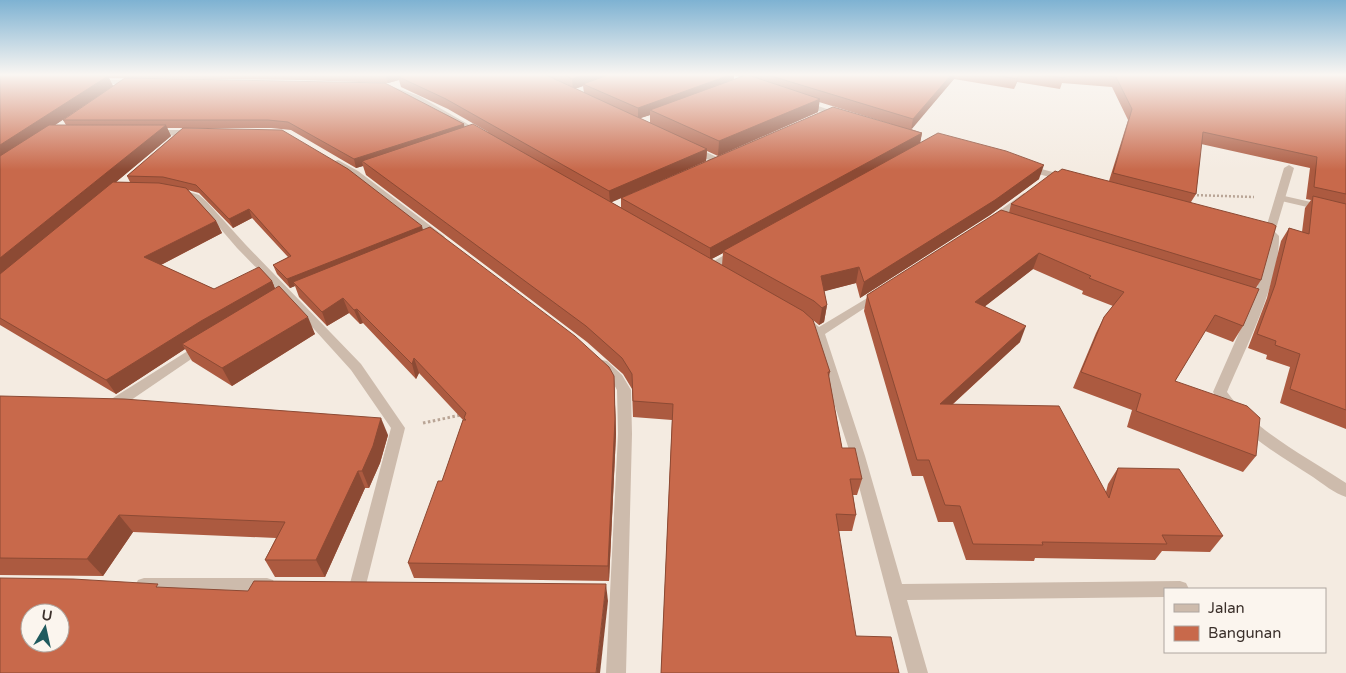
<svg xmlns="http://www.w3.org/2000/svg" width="1346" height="673" font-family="'Varela Round',sans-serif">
	<rect width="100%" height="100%" fill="#f4ebe1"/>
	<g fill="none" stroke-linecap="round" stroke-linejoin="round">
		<polyline stroke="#b9a596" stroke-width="2.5" stroke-dasharray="2 2" stroke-linecap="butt" points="1193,195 1254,197"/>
		<polyline stroke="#b9a596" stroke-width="3" stroke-dasharray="2.5 2.5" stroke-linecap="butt" points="423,423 461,415"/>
		<polygon fill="#cdbbac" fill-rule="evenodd" points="1280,195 1346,210 1346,216 1277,200 1275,198"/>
		<g fill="#cdbbac" fill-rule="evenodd">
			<polygon points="92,80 137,80 141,82 137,84 95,84 91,82"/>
			<polygon points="382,85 388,85 419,96 485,134 478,136 413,100 382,89"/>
			<polygon points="800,102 806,102 845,115 841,117 800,106"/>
			<polygon points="153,130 193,130 197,133 193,136 150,135 149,133"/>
			<polygon points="691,145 721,159 722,161 721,163 715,163 688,150 687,148"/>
			<polygon points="338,160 358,171 444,236 445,238 444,240 436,240 352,175 335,165 335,161"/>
			<polygon points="1026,165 1068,176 1070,178 1065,181 1023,170 1023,166"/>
			<path d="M1289 165 1294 168 1275 232 1279 236C1280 281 1245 349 1227 392 1256 432 1305 456 1346 483V497C1334 493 1323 484 1313 477 1277 454 1235 430 1213 392L1253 301 1269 248V237L1253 229 1258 226 1266 228 1284 168Z"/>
			<polygon points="178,188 199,195 207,202 245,244 361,364 405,428 364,593 358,595 352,593 349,587 391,428 351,370 285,297 237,248 201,206 193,199 175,193 175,189"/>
			<polygon points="1024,193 1027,194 1027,198 996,223 988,223 988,219"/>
			<polygon points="737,248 742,251 741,253 715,268 707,268 705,266"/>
			<polygon points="879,291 883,292 885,294 883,296 825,334 865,456 902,584 1180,581 1186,583 1189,589 1165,589 1165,597 907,600 928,673 908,673 851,456 812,335 798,320 804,316 808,317 819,327"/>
			<polygon points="202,342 208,346 206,349 115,411 105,411 103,407 105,403"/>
			<polygon points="602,360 607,361 622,375 631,390 632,434 626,673 606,673 618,434 617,390 612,381 595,364 597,361"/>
			<polygon points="144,578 267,578 273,580 276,586 273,592 267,594 144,594 138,592 135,586 138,580"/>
		</g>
	</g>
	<g fill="#ac5a40" fill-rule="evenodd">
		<path d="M0 75H734V80L740 77 734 75H876L879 76V75H1346V429L1280 403 1290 367 1266 359 1267 355 1248 348 1267 298 1281 241 1289 228 1302 232 1305 208 1311 200 1306 199 1310 168 1201 144 1196 194 1191 202 1261 280 1256 288 1243 326 1233 342 1205 331 1175 381 1256 456 1243 472 1127 427 1132 410 1073 388 1096 333 1104 317 1113 306 1082 294 1083 291 1033 269 985 306 1020 342 952 405 1106 492 1108 484 1118 468 1223 536 1210 552 1162 551 1155 560 1035 558 1034 561 966 560 953 522H938L923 476H912L864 311 867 295 1009 213 1011 204 1058 172 1109 181 1128 120 1112 87 1062 83 1060 89 1017 82 1014 89 954 79 911 129 922 133 920 143 1039 179 990 215 860 298 856 283 824 291 827 305 824 322 819 325 808 316 830 372 829 377 842 448 862 479 857 495H853L856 515 852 531H839L661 673 672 420 633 417 632 389 623 374 587 342 366 175 363 166 356 168 291 130 271 128H167L171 136 116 182H130L127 176 183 128 423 230 614 376 616 434 609 581 414 578 408 563 442 481 463 420 419 373 416 379 363 323 360 324 349 313 327 326 299 297 295 286 290 288 277 274 273 265 288 257 252 218 233 228 199 193 188 190 216 221 222 233 161 265 214 289 272 281 275 289 315 334 232 386 192 361 185 349 116 394 0 325ZM109 78 299 80 388 83 399 80 401 87 448 109 488 132 464 127V124L125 78 63 120 66 125H55L113 86ZM583 86 584 93 575 89ZM819 102 891 124 621 198V208L611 202 706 161 707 151 718 156 818 112ZM650 115V123L640 118ZM723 253 722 265 711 259Z"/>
		<polygon points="0,396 388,435 380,463 369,488 365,488 325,577 275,577 265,560 276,538 133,532 103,576 0,575"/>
	</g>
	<g fill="#8c4a34">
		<polygon points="386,75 413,75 399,77 399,80 388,83"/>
		<polygon points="583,75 615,75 583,84 583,86 573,89 572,79"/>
		<polygon points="730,75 734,75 734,84 650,110 650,115 638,119 638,108"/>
		<polygon points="951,75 955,75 954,79 911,130 913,119"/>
		<polygon points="1019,75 1017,82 1014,89 1017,79"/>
		<polygon points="108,76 113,86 0,162 0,145"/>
		<polygon points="820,99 818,112 718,156 719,141"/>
		<polygon points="464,124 465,132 362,161 363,166 356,168 354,159"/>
		<polygon points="166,125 171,136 0,279 0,258"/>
		<polygon points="922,133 920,143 723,251 723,253 710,260 710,248"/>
		<polygon points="707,149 706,161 610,203 609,191"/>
		<polygon points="1044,165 1039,179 990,215 860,298 864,282"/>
		<polygon points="249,209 252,218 233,228 229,219"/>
		<polygon points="216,221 222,233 151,270 144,257"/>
		<polygon points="422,226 424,234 293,282 295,286 290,288 287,279"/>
		<polygon points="1039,253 1033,269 970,318 975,302"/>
		<polygon points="859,267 856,283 818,293 821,276"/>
		<polygon points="272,281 278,295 182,344 185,349 116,394 106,380 201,321"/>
		<polygon points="343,298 349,313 327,326 322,312"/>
		<polygon points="827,305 824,322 819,325 822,308"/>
		<polygon points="357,309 363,323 360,324 354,310"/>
		<polygon points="308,317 315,334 232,386 222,368"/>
		<polygon points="1026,326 1020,342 934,421 940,404"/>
		<polygon points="414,358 419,373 416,379 412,364"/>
		<polygon points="614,376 616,434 609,581 608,566"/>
		<polygon points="381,418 388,435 380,463 369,488 362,471"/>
		<polygon points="358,471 365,488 325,577 316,560"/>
		<polygon points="119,515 133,532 103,576 87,559"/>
		<polygon points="606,584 608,601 600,673 596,673"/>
	</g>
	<g fill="#c8694b" stroke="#8c4a34" fill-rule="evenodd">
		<polygon points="0,75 84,75 108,76 0,145"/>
		<polygon points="404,75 546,75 707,149 609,191 446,99 399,77"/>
		<polygon points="565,75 583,75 572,79"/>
		<polygon points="608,75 730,75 638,108 583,84"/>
		<polygon points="746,75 748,75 820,99 719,141 650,110"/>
		<polygon points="768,75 876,75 879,76 879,75 951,75 913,119"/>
		<polygon points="996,75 1019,75 1017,79"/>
		<polygon points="1045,75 1064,75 1064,78"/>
		<polygon points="1098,75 1346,75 1346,194 1314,187 1317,157 1203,132 1196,194 1113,173 1132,109 1116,77"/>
		<polygon points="125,78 385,83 464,124 354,159 288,122 268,120 63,120"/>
		<polygon points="833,107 922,133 710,248 621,198"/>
		<polygon points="473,124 803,311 813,320 830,372 828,372 842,448 855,448 862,479 850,479 856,515 836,514 856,636 891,637 899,673 661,673 673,404 633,401 632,374 622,358 586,326 362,161"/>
		<polygon points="49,125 166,125 0,258 0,156"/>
		<polygon points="183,128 282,130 348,169 422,226 287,279 273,265 291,256 249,209 229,219 196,185 163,177 127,176"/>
		<polygon points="938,133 1006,151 1044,165 995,200 864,282 859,267 821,276 827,305 822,308 814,301 723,251"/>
		<polygon points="1062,169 1273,224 1276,226 1261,280 1011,204 1055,171 1058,172"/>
		<polygon points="113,182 159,183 186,188 216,221 144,257 214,289 259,267 272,281 201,321 106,380 0,318 0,274"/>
		<polygon points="1313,196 1346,204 1346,410 1290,389 1300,354 1275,345 1276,341 1257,334 1275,285 1289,228 1309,234"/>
		<polygon points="1001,210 1259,289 1243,326 1215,315 1175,381 1247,406 1260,418 1256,456 1136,411 1141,394 1081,372 1104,317 1124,292 1089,278 1091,276 1039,253 975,302 1026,326 940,404 1059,406 1109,498 1118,468 1179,469 1223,536 1162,535 1167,544 1042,542 1043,545 973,544 960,506 945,505 929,460 917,460 867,295"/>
		<polygon points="430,227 575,336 609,367 614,376 615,419 608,566 408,563 438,481 442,481 463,420 466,420 464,418 466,413 414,358 412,364 357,309 354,310 343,298 322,312 293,282"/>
		<polygon points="279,286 308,317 222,368 182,344"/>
		<polygon points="0,396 124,399 381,418 373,446 362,471 358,471 316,560 265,560 285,522 119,515 87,559 0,558"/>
		<path d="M0 578 73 579 158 584 156 587 248 591 254 581 606 584 596 673H0ZM30 613H60V643H30Z"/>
	</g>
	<linearGradient id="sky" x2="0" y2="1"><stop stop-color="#7eb2d2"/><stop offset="0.44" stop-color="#faf6f2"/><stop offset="1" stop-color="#faf6f2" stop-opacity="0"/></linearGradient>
	<rect width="1346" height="170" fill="url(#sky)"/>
	<rect x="1164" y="588" width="162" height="65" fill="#fbf5ee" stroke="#aea6a0"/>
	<rect x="1174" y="604" width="25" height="8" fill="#cdbbac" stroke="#aea6a0"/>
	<text x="1208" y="613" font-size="15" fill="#3b302b">Jalan</text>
	<rect x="1174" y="626" width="25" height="15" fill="#c8694b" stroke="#aea6a0"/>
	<text x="1208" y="638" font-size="15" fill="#3b302b">Bangunan</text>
	<g transform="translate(45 628) rotate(9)"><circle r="24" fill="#fbf5ee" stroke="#aea6a0"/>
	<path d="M0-4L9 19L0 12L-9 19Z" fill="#1f5a5e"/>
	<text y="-8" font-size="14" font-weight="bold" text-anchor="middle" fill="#3b302b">U</text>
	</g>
</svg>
